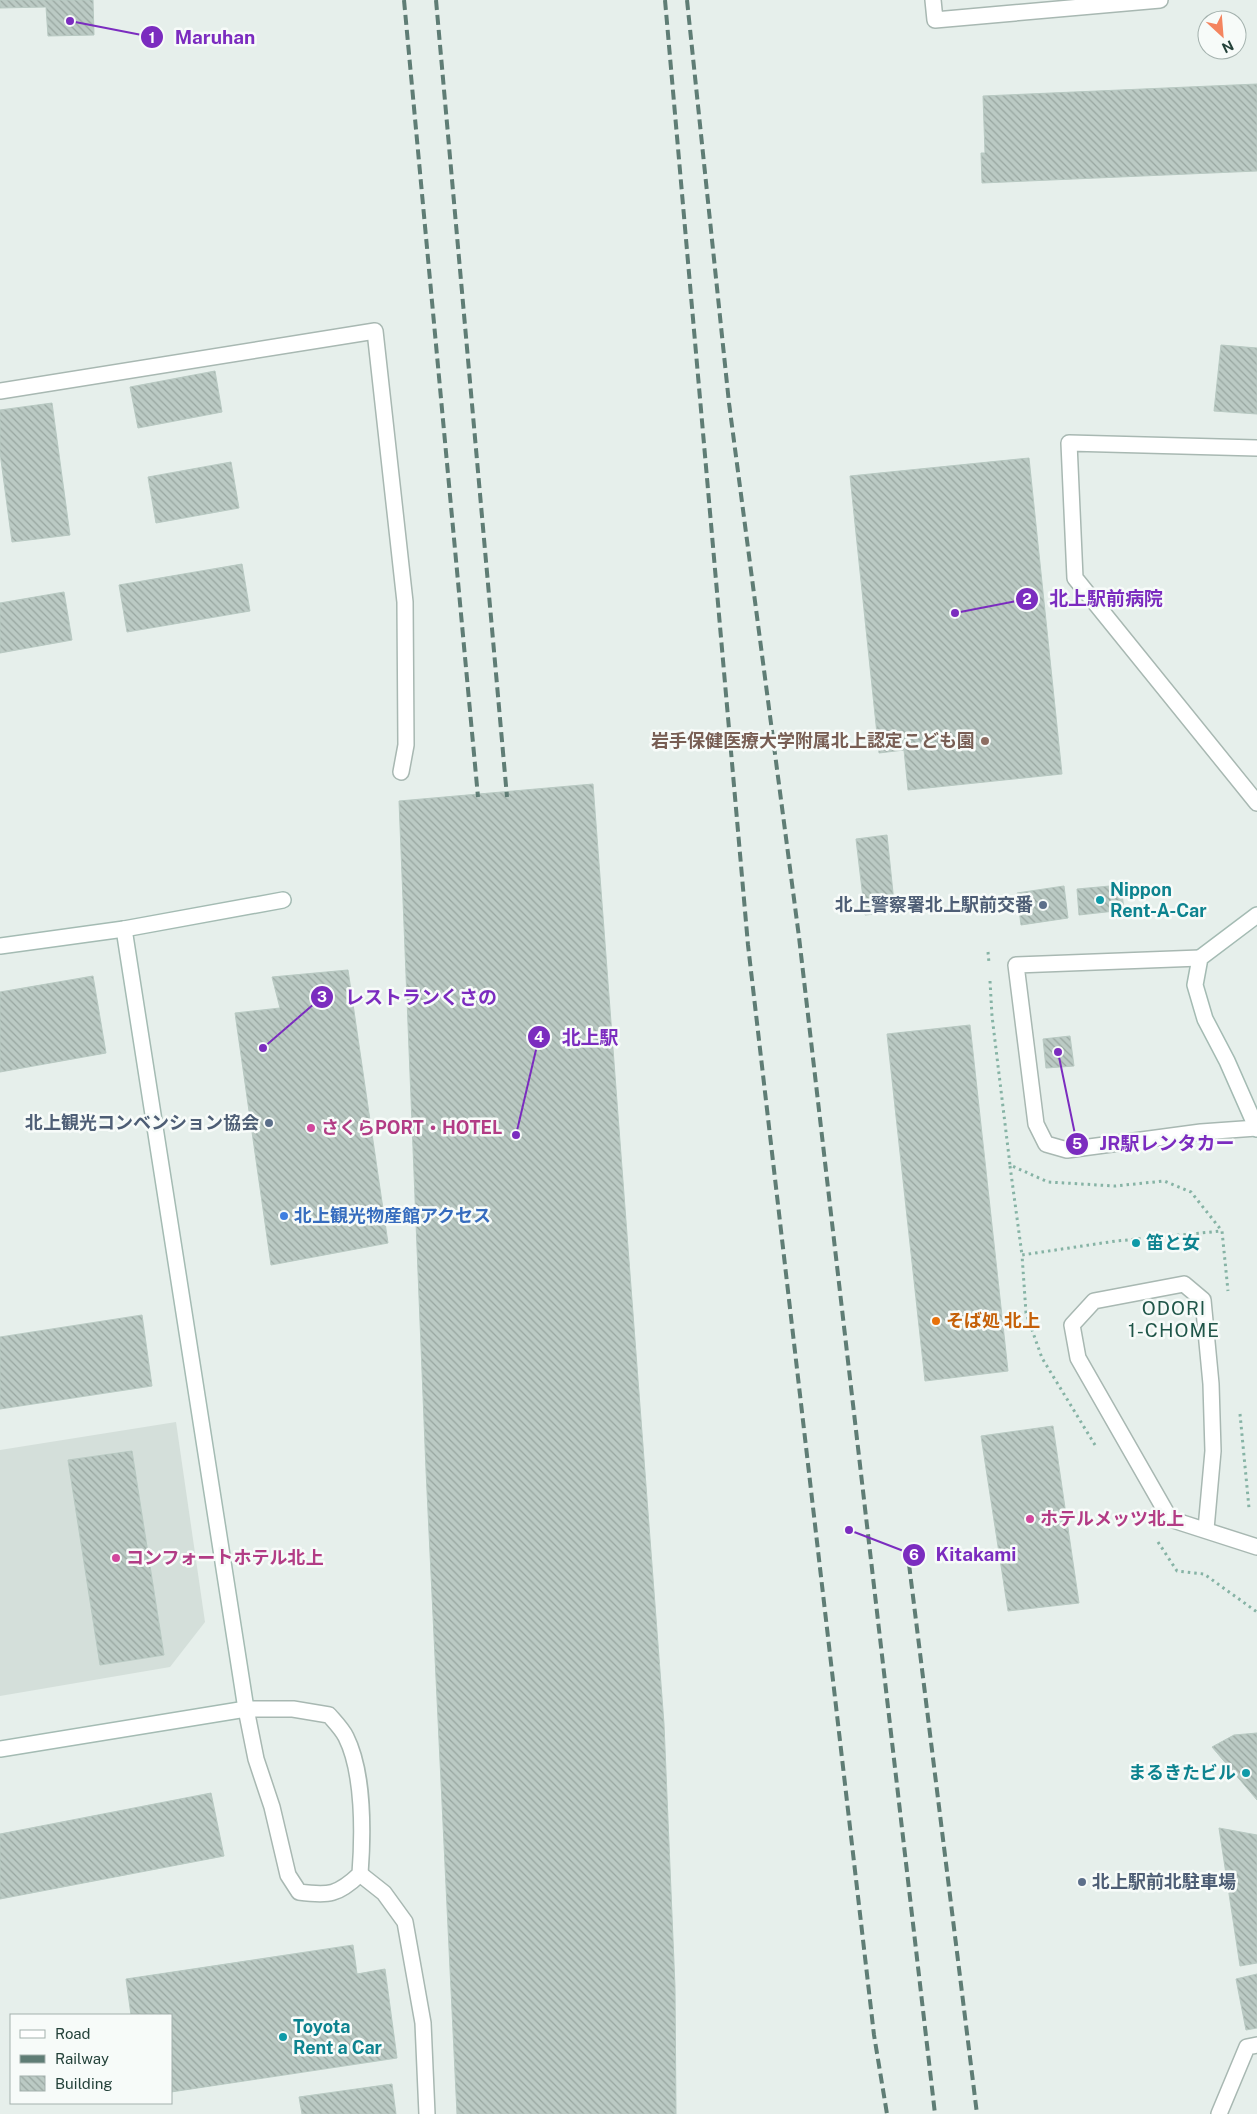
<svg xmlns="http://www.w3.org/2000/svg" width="1257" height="2114" font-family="'Public Sans','Noto Sans JP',sans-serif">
	<defs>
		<pattern id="building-back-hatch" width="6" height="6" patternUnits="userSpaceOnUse" patternTransform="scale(1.25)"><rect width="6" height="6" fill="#bbcac4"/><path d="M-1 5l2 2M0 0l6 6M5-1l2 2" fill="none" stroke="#98a6a0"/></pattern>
	</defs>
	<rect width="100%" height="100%" fill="#e6efeb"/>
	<polygon fill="#d4dfda" points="176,1422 205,1622 170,1667 0,1696 0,1450"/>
	<g fill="url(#building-back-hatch)" stroke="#b8c9c2">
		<polygon points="0,0 93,0 94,35 48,36 46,7 0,8"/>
		<polygon points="1257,84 1257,171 982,183 981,153 985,153 983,96"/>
		<polygon points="1221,345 1257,348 1257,414 1214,411"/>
		<polygon points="215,371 222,412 138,428 130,387"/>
		<polygon points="52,403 70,535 12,542 0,453 0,410"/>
		<polygon points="1029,458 1062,774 908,790 904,750 879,753 850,476"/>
		<polygon points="231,462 239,508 156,523 148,477"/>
		<polygon points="242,564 250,611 127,632 119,585"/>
		<polygon points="64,592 72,640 0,653 0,603"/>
		<polygon points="593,784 664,1724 675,1987 676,2114 457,2114 426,1470 399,801"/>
		<polygon points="887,835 895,912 865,915 856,839"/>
		<polygon points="1121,885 1124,910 1079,915 1077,889"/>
		<polygon points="1064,886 1068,918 1021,925 1017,893"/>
		<polygon points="348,970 388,1243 271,1265 235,1013 280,1008 272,977"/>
		<polygon points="93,976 106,1053 0,1072 0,992"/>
		<polygon points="970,1025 1008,1371 925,1381 887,1034"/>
		<polygon points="1070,1036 1074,1066 1046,1068 1043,1039"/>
		<polygon points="142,1315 152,1386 0,1409 0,1337"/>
		<polygon points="1053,1426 1079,1603 1008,1611 981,1436"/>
		<polygon points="132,1451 164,1655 100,1665 68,1460"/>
		<polygon points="1257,1733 1257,1800 1212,1747 1234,1735"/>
		<polygon points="211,1793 224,1856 0,1899 0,1834"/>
		<polygon points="1219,1828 1257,1835 1257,1963 1240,1966"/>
		<polygon points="353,1945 357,1974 385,1969 397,2058 171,2092 171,2015 131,2015 126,1979"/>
		<polygon points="1257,1974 1257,2028 1246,2030 1236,1979"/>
		<polygon points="392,2084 396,2114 302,2114 299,2097"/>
	</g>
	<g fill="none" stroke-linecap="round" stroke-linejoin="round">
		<g stroke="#a8b8b2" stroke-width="18">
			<polyline id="lane" points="1206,1529 1213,1451 1211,1384 1203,1300 1184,1284 1094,1301 1072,1325 1078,1358 1170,1519 1257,1547"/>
		</g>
		<g stroke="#a8b8b2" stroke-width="18">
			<g id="street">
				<polyline points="933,0 935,20 1160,0"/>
				<polyline points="0,391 375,331 405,602 406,745 401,772"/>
				<polyline points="1257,448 1069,443 1075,578 1257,803"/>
				<polyline points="1200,958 1016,965 1036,1124 1046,1144 1067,1150 1201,1132 1257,1128"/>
				<path d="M246 1709H293L329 1715C335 1722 342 1729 346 1737 364 1773 363 1835 360 1874 338 1895 329 1896 299 1892L288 1875 272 1807 256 1759Z"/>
				<polyline points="360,1874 384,1893 405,1922 423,2023 427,2114"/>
				<polyline points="1219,2114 1247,2047 1257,2045"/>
			</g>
		</g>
		<g stroke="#a4bbb3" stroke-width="18">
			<g id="secondary">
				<polyline points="1257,915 1200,958 1195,985 1205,1019 1227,1061 1257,1129"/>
				<polyline points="0,946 124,929 283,900"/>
				<polyline points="0,1749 246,1709 124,929"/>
			</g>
		</g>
		<g stroke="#86b3a5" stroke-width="3" stroke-dasharray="2.5 4" stroke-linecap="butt">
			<polyline points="988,952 989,963"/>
			<polyline points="990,981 992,1016 1010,1165 1048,1182 1115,1186 1164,1181 1191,1192 1222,1231 1228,1291"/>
			<polyline points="1010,1166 1022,1255"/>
			<polyline points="1240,1414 1249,1508"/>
			<polyline points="1095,1445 1042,1358 1026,1313 1022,1255 1116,1241 1222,1231"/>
			<polyline points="1158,1542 1177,1571 1204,1574 1257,1612"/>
		</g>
		<use href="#lane" stroke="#fff" stroke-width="15"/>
		<use href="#street" stroke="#fff" stroke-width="15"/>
		<use href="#secondary" stroke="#fff" stroke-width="15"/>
		<g stroke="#5f7d75" stroke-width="4" stroke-dasharray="10 5" stroke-linecap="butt">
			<polyline points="404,0 478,797"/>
			<polyline points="436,0 507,797"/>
			<polyline points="665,0 748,945 874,2035 887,2114"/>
			<polyline points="687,0 729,403 799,937 935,2114"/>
			<polyline points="909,1564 977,2114"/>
		</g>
	</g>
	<circle fill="#8d6e63" stroke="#f7fbf9" stroke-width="2" cx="985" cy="741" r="5"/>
	<g fill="#0f9aa8" stroke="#f7fbf9" stroke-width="2">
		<circle cx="1100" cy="900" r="5"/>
		<circle cx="1136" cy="1243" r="5"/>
		<circle cx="1246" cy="1773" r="5"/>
		<circle cx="283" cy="2037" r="5"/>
	</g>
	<g fill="#5c6f8a" stroke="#f7fbf9" stroke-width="2">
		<circle cx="1043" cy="905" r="5"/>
		<circle cx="269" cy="1123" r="5"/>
		<circle cx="1082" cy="1882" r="5"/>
	</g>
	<g fill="#d1479c" stroke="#f7fbf9" stroke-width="2">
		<circle cx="311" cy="1128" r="5"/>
		<circle cx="1030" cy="1519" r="5"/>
		<circle cx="116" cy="1558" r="5"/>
	</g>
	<circle fill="#3f7fe0" stroke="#f7fbf9" stroke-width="2" cx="284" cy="1216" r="5"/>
	<circle fill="#e8710a" stroke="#f7fbf9" stroke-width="2" cx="936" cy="1321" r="5"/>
	<g text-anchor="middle" stroke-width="5" stroke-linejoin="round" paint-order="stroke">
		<g font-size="18" font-weight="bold" fill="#785e54" stroke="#f7fbf9" text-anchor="end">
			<text x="975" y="747">岩手保健医療大学附属北上認定こども園</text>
		</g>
		<g font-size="18" font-weight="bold" fill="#0d838f" stroke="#f7fbf9" text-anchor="start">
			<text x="1110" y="896">Nippon<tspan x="1110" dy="21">Rent-A-Car</tspan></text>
			<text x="1146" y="1249">笛と女</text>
			<text x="1236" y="1779" text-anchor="end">まるきたビル</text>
			<text x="293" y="2033">Toyota<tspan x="293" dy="21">Rent a Car</tspan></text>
		</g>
		<g font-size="18" font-weight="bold" fill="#4e5e75" stroke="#f7fbf9" text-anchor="end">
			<text x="1033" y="911">北上警察署北上駅前交番</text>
			<text x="259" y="1129">北上観光コンベンション協会</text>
			<text x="1092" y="1888" text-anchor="start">北上駅前北駐車場</text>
		</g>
		<g font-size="18" font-weight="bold" fill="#b23c85" stroke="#f7fbf9" text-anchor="start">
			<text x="321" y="1134">さくらPORT・HOTEL</text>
			<text x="1040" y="1525">ホテルメッツ北上</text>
			<text x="126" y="1564">コンフォートホテル北上</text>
		</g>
		<g font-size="18" font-weight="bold" fill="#366cbe" stroke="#f7fbf9" text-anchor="start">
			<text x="294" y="1222">北上観光物産館アクセス</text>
		</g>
		<g font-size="18" font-weight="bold" fill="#c56008" stroke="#f7fbf9" text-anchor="start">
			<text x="946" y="1327">そば処 北上</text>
		</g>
		<g font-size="19" letter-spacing="1" fill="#1f5548" stroke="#f7fbf9">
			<text x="1174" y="1315">ODORI<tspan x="1174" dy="22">1-CHOME</tspan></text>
		</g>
	</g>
	<path fill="none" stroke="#7b2cbf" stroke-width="2" d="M70 21L152 37M955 613L1027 599M263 1048L322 997M516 1135L539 1037M1058 1052L1077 1144M849 1530L914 1555"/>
	<g fill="#7b2cbf" stroke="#f7fbf9" stroke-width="2">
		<circle cx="70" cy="21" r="5"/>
		<circle cx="955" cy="613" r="5"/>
		<circle cx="263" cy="1048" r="5"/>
		<circle cx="516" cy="1135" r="5"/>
		<circle cx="1058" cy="1052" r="5"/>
		<circle cx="849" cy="1530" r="5"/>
		<circle cx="152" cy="37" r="12"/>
		<circle cx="1027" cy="599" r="12"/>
		<circle cx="322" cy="997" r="12"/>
		<circle cx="539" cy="1037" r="12"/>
		<circle cx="1077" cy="1144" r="12"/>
		<circle cx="914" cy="1555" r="12"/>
	</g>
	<g font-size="15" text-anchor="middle" font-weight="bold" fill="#fff">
		<text x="152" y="43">1</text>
		<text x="1027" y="604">2</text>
		<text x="322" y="1002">3</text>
		<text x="539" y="1042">4</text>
		<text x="1077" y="1149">5</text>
		<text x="914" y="1560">6</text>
	</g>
	<g font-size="19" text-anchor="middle" font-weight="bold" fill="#7b2cbf" stroke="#f7fbf9" stroke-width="5" stroke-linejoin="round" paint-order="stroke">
		<text x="215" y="44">Maruhan</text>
		<text x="1106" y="605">北上駅前病院</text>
		<text x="421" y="1004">レストランくさの</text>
		<text x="590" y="1044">北上駅</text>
		<text x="1167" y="1150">JR駅レンタカー</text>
		<text x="976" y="1561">Kitakami</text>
	</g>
	<rect x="10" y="2014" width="162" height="90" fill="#f7fbf9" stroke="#a3b1ad"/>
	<rect x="20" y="2030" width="25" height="8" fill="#ffffff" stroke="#a3b1ad"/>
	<text x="55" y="2039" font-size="15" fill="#24423a">Road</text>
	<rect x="20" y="2055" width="25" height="8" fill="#5f7d75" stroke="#a3b1ad"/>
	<text x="55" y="2064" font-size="15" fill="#24423a">Railway</text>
	<rect x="20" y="2076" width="25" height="15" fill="url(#building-back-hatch)" stroke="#a3b1ad"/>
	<text x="55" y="2089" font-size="15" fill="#24423a">Building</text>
	<g transform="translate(1222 35) rotate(154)"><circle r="24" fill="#f7fbf9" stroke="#a3b1ad"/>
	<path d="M0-4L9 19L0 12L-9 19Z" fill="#f4845f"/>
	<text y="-8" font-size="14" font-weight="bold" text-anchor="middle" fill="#24423a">N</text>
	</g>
</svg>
